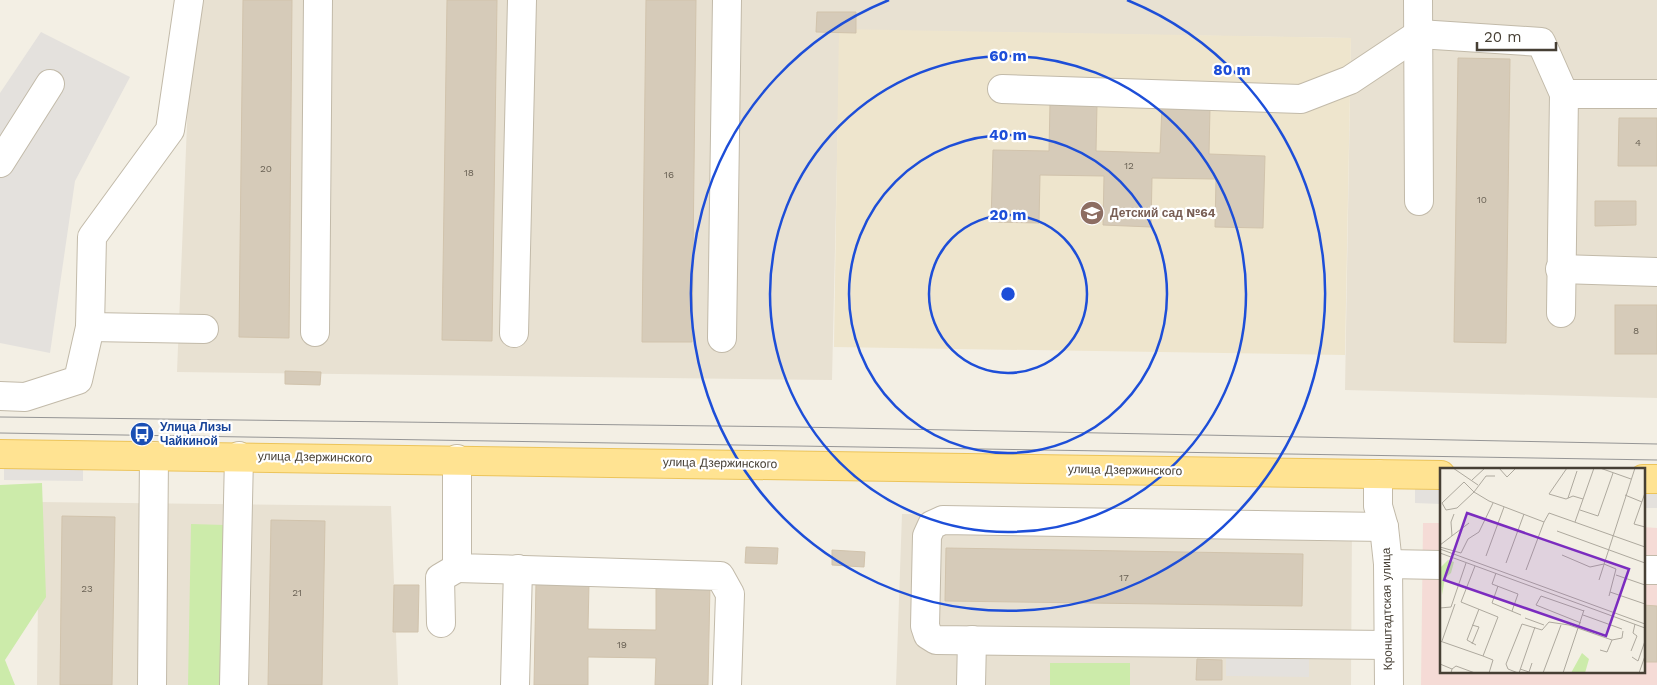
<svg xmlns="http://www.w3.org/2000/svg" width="1657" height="685" font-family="'Work Sans',sans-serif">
	<rect width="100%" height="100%" fill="#f3efe4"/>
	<g fill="#e8e1d2">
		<polygon points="192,0 1657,0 1657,398 1345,390 1351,38 840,30 832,380 177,372"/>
		<polygon points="39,502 391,506 398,685 37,685"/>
		<polygon points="902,514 1352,521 1351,685 896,685"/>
	</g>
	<polygon fill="#eee5cd" points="839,29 1351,38 1345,355 834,347"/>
	<polygon fill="#f5dbd6" points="1423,523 1441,523 1441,671 1643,671 1643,527 1657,528 1657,685 1421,685"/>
	<g fill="#ccebaa">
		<polygon points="42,483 46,597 5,660 15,685 0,685 0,485"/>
		<polygon points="191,524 225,525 222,685 188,685"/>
		<rect x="1050" y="663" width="80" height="22"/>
	</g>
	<g fill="#e4e1dd">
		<polygon points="41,32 130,77 75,181 50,353 0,343 0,93"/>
		<polygon points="4,467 83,469 83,481 4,480"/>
		<polygon points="1415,485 1441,486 1441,504 1415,503"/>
		<rect x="1643" y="490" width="14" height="18"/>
		<polygon points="1226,658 1309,659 1309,677 1226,676"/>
	</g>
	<g fill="#d6cbb9" stroke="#d1c3ac">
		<polygon points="243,0 292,0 289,338 239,337"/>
		<polygon points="447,0 497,0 492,341 442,340"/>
		<polygon points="646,0 696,0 692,342 642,342"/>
		<polygon points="817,12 856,12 856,33 816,32"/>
		<polygon points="1458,58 1510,59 1506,343 1454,342"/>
		<polygon points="1050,103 1097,104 1096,151 1160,153 1162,106 1210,107 1209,154 1265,156 1263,228 1215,227 1216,179 1152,178 1151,227 1103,225 1104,176 1040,175 1039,223 991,222 993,150 1049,151"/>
		<polygon points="1619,118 1657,118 1657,166 1618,166"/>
		<polygon points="1595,201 1636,201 1636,225 1595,226"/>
		<rect x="1615" y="305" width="42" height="49"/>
		<polygon points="285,371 321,372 320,385 285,384"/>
		<polygon points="62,516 115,517 112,685 60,685"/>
		<polygon points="271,520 325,521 322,685 268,685"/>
		<polygon points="746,547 778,548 777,564 745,563"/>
		<polygon points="946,548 1303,554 1302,606 945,601"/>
		<polygon points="832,550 865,552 864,567 832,565"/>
		<polygon points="536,582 589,583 588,629 656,630 656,585 710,585 708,685 655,685 656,658 588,657 588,685 534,685"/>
		<polygon points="394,585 419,585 418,632 393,632"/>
		<polygon points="1643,605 1657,606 1657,662 1643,662"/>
		<polygon points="1197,659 1222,660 1222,680 1196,680"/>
	</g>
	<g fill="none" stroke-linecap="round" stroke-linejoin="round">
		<g stroke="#c2baa9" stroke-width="30">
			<g id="minor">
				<polyline points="1418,0 1419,201"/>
				<polyline points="1002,89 1301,99 1350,80 1419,34 1541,42 1564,94 1561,313"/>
				<polyline points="1564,94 1657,94"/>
				<polyline points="0,163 50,84"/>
				<polyline points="1560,269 1657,272"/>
				<polyline points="90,327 204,329"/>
				<polyline points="315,332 318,0"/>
				<polyline points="514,333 522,0"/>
				<polyline points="722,338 727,0"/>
				<polyline points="0,396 25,397 78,380 90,327 92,237 170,130 189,0"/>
				<polyline points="457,459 457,568 720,576 730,594 727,685"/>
				<polyline points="1378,474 1378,506 1384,527 1388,564 1389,685"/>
				<polyline points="1384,527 943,520 932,525 927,536 925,626 928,635 936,640 1387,645"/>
				<polyline points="1388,564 1441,565"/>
				<polyline points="1643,570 1657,570"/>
				<polyline points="441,623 440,578 457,568"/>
				<polyline points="152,685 154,456"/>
				<polyline points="234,685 239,456"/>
				<polyline points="515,685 518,569"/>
				<polyline points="971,685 972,640"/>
			</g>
		</g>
		<g stroke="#ecc45a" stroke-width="30">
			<g id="major">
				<polyline points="0,454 1441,475"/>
				<polyline points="1643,479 1657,479"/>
			</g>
		</g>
		<use href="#minor" stroke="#fff" stroke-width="28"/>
		<use href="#major" stroke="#ffe392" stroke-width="28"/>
		<g stroke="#959595" stroke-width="1">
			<polyline points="0,417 797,427 1657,444"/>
			<polyline points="0,433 1657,460"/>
		</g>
	</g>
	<g fill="none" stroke="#1d4ed8" stroke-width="2.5">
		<circle cx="1008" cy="294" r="79"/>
		<circle cx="1008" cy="294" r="159"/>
		<circle cx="1008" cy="294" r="238"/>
		<path d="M1127 0A317 317 0 1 1 889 0"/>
	</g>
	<defs>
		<g id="school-disc" transform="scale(1.25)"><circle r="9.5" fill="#8d6e63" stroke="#fff"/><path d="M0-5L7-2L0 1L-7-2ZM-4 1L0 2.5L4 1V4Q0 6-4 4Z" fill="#fff"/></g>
		<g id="bus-disc" transform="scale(1.25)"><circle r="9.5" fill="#1a4fb4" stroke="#fff"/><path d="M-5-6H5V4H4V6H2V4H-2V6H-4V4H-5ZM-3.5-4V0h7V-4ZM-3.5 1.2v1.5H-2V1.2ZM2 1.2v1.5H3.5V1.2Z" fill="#fff"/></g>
	</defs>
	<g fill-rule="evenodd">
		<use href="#school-disc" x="1092" y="213"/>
		<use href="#bus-disc" x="142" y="434"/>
	</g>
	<g text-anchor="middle" stroke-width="4.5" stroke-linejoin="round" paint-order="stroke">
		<g font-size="10" fill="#6a6255">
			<text x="1638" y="146">4</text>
			<text x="1129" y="169">12</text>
			<text x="266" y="172">20</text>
			<text x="469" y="176">18</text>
			<text x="669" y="178">16</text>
			<text x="1482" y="203">10</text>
			<text x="1636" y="334">8</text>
			<text x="1124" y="581">17</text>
			<text x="87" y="592">23</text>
			<text x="297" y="596">21</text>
			<text x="622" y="648">19</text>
		</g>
		<g font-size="12" font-weight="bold" fill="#785e54" stroke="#fff" text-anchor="start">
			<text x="1110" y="217">Детский сад №64</text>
		</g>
		<g font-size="12" font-weight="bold" fill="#164399" stroke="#fff" text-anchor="start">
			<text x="160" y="431">Улица Лизы<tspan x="160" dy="14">Чайкиной</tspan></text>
		</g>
		<g font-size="12" fill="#463f34" stroke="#fff">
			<text transform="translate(315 457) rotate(1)" y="4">улица Дзержинского</text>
			<text transform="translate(720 463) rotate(1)" y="4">улица Дзержинского</text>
			<text transform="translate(1125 470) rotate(1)" y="4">улица Дзержинского</text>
			<text transform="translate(1387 609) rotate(-91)" y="4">Кронштадтская улица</text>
		</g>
	</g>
	<g transform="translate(1440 468)">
		<rect width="205" height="205" fill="#f3efe4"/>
		<path d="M8 92 14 94 11 105 5 110 2 127 0 100ZM142 185 149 191 145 205H131Z" fill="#ccebaa"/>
		<path fill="none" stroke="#aea99e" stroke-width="1" d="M13 0 38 17M59 0 67 9 76 0M127 0 109 26 126 31 133 28 143 31M160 0 191 11M55 8H46L34 24 17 40 6 42 2 35 24 14 34 24 49 33 104 54 109 45 205 79M32 12 45 0M205 25 194 56 205 59M185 27 202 34M128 30 137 3M140 42 158 48 173 5M135 54 154 0M117 63 205 95M12 68 11 54 14 46M0 77 29 55M0 79 21 85 28 71 39 64 53 35M0 81 205 156M0 85 205 160M122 87 150 99 164 96 176 101 169 128M46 88 64 39M66 95 84 46M86 102 104 54M56 105 52 116 78 126 72 143M176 107 205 117M159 112 195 0M58 118 52 135 81 147M170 124 205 136M0 140 11 139 26 95M143 147 182 161M85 150 104 157M141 155 96 137 101 128 144 143M172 172 182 170 183 163M0 173 43 188 58 149 21 134 35 98M2 173 15 136M32 176 39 159 32 157M36 177 27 172 39 141M191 183 197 168 193 165 195 156M43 188 53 192 49 205M192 189 198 193 205 173M0 196 12 201 11 205M12 201 16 198 35 205M80 201 89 204 92 195M78 205 68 201 66 196 82 156 102 162 109 154 129 157 172 172 167 184 160 182M79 205 95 159M103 205 121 157M123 205 144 142M199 205 205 188"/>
		<path fill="#7b2cbf" fill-opacity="0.15" stroke="#7b2cbf" stroke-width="2.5" d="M27 45 189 101 166 168 4 112Z"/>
		<rect width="205" height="205" fill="none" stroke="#463f34" stroke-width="2.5"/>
	</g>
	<circle cx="1008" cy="294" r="8" fill="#1d4ed8" stroke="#fff" stroke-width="2.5"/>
	<g font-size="15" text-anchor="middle" font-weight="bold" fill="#1d4ed8" stroke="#fff" stroke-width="4.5" stroke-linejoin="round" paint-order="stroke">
		<text x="1008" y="61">60 m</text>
		<text x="1232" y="75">80 m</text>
		<text x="1008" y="140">40 m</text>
		<text x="1008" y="220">20 m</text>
	</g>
	<path d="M1477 42v8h79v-8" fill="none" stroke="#463f34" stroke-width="2.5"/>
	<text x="1484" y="42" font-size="15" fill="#463f34" stroke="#ffffff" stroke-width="4" paint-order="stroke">20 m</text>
</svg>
